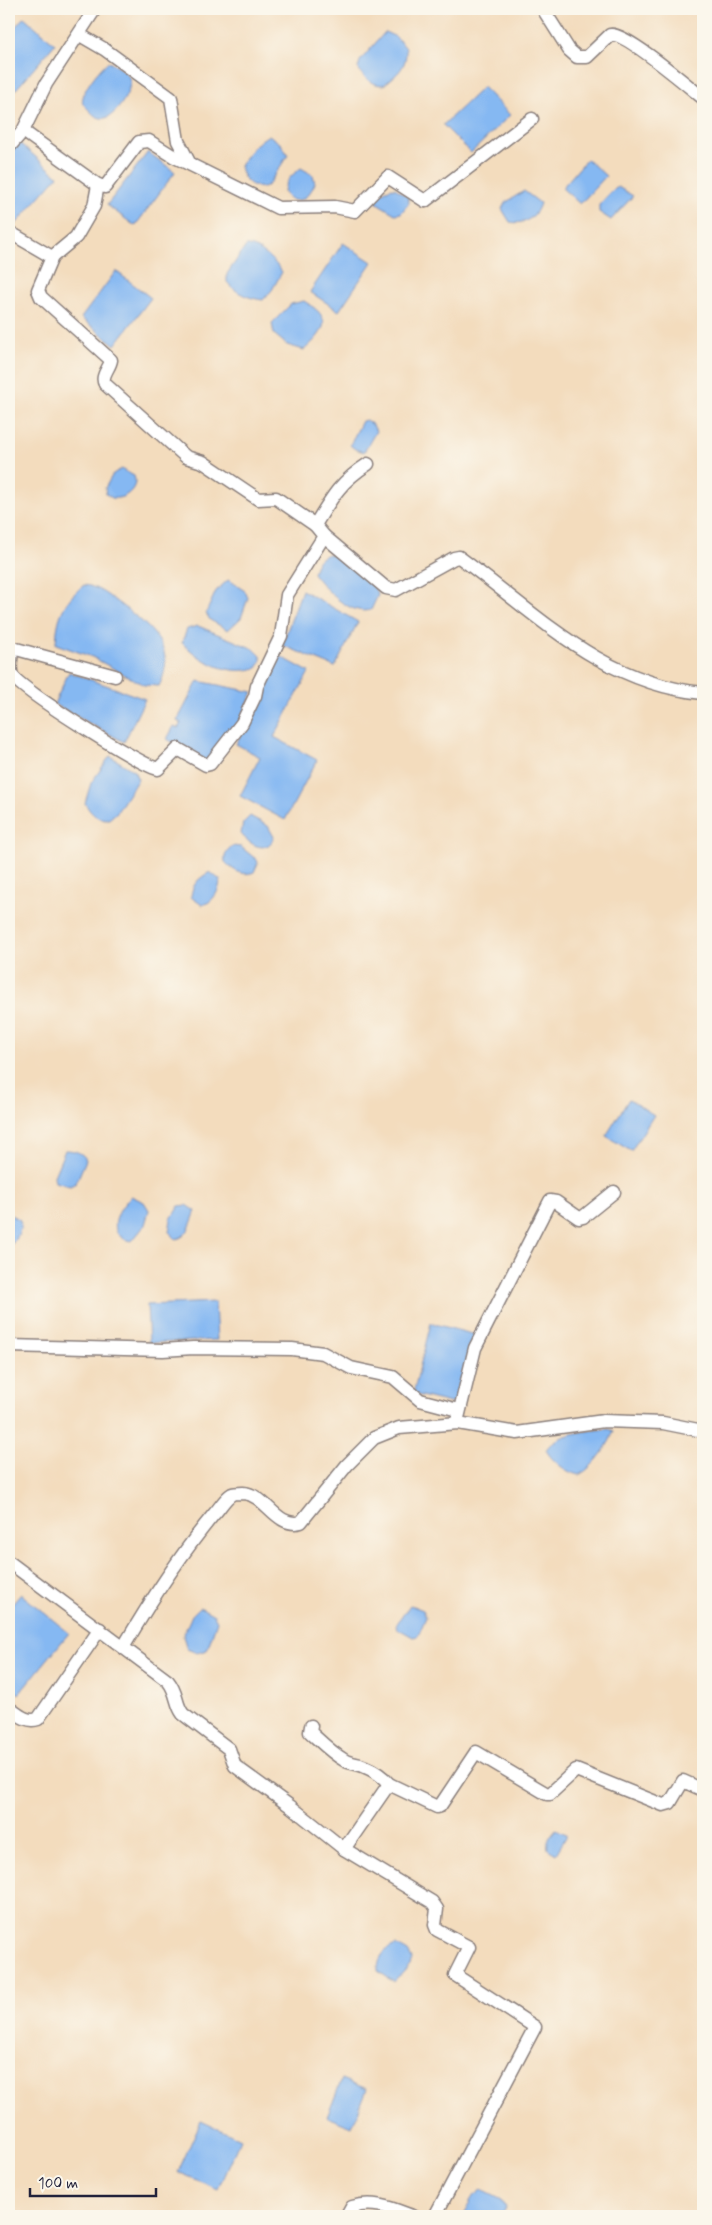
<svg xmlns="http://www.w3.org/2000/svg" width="712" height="2225" font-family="Mynerve,sans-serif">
	<rect width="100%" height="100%" fill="#fbf7ec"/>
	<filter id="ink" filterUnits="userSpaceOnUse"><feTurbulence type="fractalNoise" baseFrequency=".02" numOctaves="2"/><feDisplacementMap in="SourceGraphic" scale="10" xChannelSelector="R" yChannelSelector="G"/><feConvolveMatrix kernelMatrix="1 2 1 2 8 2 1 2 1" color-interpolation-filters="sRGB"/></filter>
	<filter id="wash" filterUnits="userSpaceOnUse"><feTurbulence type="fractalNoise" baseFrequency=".0096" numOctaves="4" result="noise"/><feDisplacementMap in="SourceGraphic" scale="20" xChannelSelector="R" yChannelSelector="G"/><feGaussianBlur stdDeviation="1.12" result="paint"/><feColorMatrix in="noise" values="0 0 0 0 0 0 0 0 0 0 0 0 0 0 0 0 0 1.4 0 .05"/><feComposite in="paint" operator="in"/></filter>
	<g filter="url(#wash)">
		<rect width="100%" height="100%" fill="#f3dcbd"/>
		<g fill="#85b8f2" stroke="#546d96">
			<polygon points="24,17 55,44 12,94 9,91 9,34"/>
			<path d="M385 32 396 37 406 48C407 68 398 73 384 85 371 85 365 79 358 68L360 61Z"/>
			<path d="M108 62C115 64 130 73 130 81 131 92 116 116 105 118 100 119 94 116 91 112 89 110 85 106 83 104 79 93 100 68 108 62Z"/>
			<polygon points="483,87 510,115 471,153 443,125"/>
			<path d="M269 135 281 144 288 155 268 185 263 188C250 187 242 179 240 166 247 154 256 142 269 135Z"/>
			<polygon points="17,141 58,176 15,225 9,220 9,151"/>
			<polygon points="148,152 175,172 135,226 107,205"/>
			<polygon points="587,159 606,176 580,204 562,188"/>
			<path d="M301 168 313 175 315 183C309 198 296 208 284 193 284 181 292 175 301 168Z"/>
			<polygon points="618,187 633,196 611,220 599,212 599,205 612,191"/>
			<path d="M395 188 408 197 409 203 401 213 395 214 377 203C377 194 386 188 395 188Z"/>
			<path d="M524 191 540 203C536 218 524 225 510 222L502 209 505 203Z"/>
			<polygon points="343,243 372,262 339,311 310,292"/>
			<path d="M246 246C258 245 276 262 282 272L272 290 263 300C248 298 237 294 227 282V274Z"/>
			<polygon points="116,271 151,298 115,345 81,318"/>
			<path d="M304 301C310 305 319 310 322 317 329 328 312 343 304 350L287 345 274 334 272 323 291 304Z"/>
			<polygon points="366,420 373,425 376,431 364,452 355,449 350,445 362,421"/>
			<path d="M121 469 134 476C139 489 124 500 112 498L106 494 105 488 113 474Z"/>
			<path d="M328 554C346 557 371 578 378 595L371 610C349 616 325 589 313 573 316 563 318 558 328 554Z"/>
			<polygon points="228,580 245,591 248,598 241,618 228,630 210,620 206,613 216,591"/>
			<path d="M84 585C97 586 110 597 121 605 148 625 179 648 159 686L144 685 92 657 56 644C57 617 63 602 84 585Z"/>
			<polygon points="302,590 358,622 335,667 282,645"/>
			<path d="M198 626 254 649 261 656V662L257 668C227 676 204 663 182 643L187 629Z"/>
			<polygon points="278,655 309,672 274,737 317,760 285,820 240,796 260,757 236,744 262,694 259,691"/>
			<polygon points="69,672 145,699 124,742 54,704"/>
			<polygon points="198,681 253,692 240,721 207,763 167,739 174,726 178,728 181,723 177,721"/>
			<path d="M110 756 134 771 138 779 117 812 109 819C96 819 91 814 85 803L91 783Z"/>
			<path d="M250 816 268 826 274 837C267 855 250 845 241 834L243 823Z"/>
			<path d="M232 846 241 847 257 860 258 863 254 872C242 877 233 870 225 862 224 855 227 850 232 846Z"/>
			<path d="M210 872 220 880C220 890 213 903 202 905L191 897C192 884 199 878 210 872Z"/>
			<polygon points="629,1099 654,1115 631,1151 606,1136"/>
			<path d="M65 1150C73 1150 83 1152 86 1160L76 1183 70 1186 55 1182 54 1176Z"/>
			<path d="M131 1196 144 1202 149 1210 145 1225 132 1241C103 1236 118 1209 131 1196Z"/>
			<path d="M187 1205 196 1211C191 1222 189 1237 176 1239L169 1232 171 1219 179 1206Z"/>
			<path d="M9 1214 20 1220C23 1230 16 1239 10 1246Z"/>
			<polygon points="215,1302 217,1340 149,1343 147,1305"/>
			<polygon points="431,1323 476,1335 458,1405 413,1394"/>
			<path d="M609 1429 614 1431C608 1447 594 1467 579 1475 567 1473 552 1461 546 1450 555 1433 591 1430 609 1429Z"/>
			<polygon points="21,1594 69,1633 19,1694 9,1686 9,1608"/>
			<polygon points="410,1605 423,1610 426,1617 418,1636 413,1637 397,1628 396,1625"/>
			<polygon points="200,1607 214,1615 217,1621 207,1650 197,1653 187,1649 183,1636 192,1615"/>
			<path d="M556 1829 566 1834V1837L556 1854 548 1849C546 1841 551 1835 556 1829Z"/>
			<path d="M396 1945 408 1952 412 1959 410 1965 394 1982 378 1971C377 1959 384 1949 396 1945Z"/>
			<polygon points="342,2079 367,2089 352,2127 327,2117"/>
			<polygon points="201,2121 240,2139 218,2189 178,2172"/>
			<polygon points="482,2190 502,2200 506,2208 501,2216 462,2216 472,2198"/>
		</g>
	</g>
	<g filter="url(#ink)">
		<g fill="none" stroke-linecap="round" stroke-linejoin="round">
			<g stroke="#8a7f7c" stroke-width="15">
				<g id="minor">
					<path d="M543 9 569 50 577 57H587L610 35C624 31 689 87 703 98"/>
					<polyline points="80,35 104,49 171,98 178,141 190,164"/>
					<polyline points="23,131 46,84 95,9"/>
					<polyline points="9,147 23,131 98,185 105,187 139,142 149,141 173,156 278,208 335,207 355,211 388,177 425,201 532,119"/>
					<path d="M9 232 52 257 38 290 41 297 111 360C110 368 100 376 105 384L186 457 203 462 258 499 276 498 315 525"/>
					<polyline points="52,257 76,237 94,206 98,185"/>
					<path d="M324 536 386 588 396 590 454 558 459 557C536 613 602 684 703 693"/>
					<polyline points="9,647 115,676"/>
					<path d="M12 648C12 656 9 668 12 675 19 689 140 765 158 769L178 749 206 765 210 764 242 723 255 696 257 686 281 636 287 595 324 536 315 525C332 497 340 482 368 464"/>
					<polyline points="9,1346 163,1350 193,1348 292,1349 323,1353 351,1368 393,1377 420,1400 458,1410"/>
					<polyline points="458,1418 475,1348 550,1201 556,1202 579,1218 583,1217 614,1192"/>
					<path d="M9 1562 168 1681C178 1693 175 1704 183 1714L229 1749 235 1766 290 1806 344 1849 432 1902 437 1909 435 1925 437 1930 469 1947 455 1975 535 2027 435 2216"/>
					<path d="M124 1646C151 1600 180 1555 214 1514 219 1509 225 1498 232 1494 234 1493 240 1493 243 1493 266 1494 276 1529 301 1522L347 1465 374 1438 399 1428 458 1423 517 1433 604 1421 663 1423 703 1431"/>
					<path d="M9 1708C18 1714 27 1723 38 1719L100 1629"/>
					<path d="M311 1726 310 1732C321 1742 332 1753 344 1760 350 1764 357 1763 363 1766 373 1770 383 1776 389 1784"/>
					<polyline points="344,1849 389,1784 437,1807 440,1806 476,1752 547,1794 550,1794 576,1770 663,1805 670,1803 683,1781 703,1790"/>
					<path d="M347 2216 352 2207C373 2200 393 2209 412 2216"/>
				</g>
			</g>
			<use href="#minor" stroke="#fff" stroke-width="12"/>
		</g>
	</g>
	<rect width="712" height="2225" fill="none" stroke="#fbf7ec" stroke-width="30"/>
	<path d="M30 2188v8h126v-8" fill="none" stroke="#22223b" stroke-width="2.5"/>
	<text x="38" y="2188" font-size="15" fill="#22223b" stroke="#fbf7ec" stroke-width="4" paint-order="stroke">100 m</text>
</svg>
